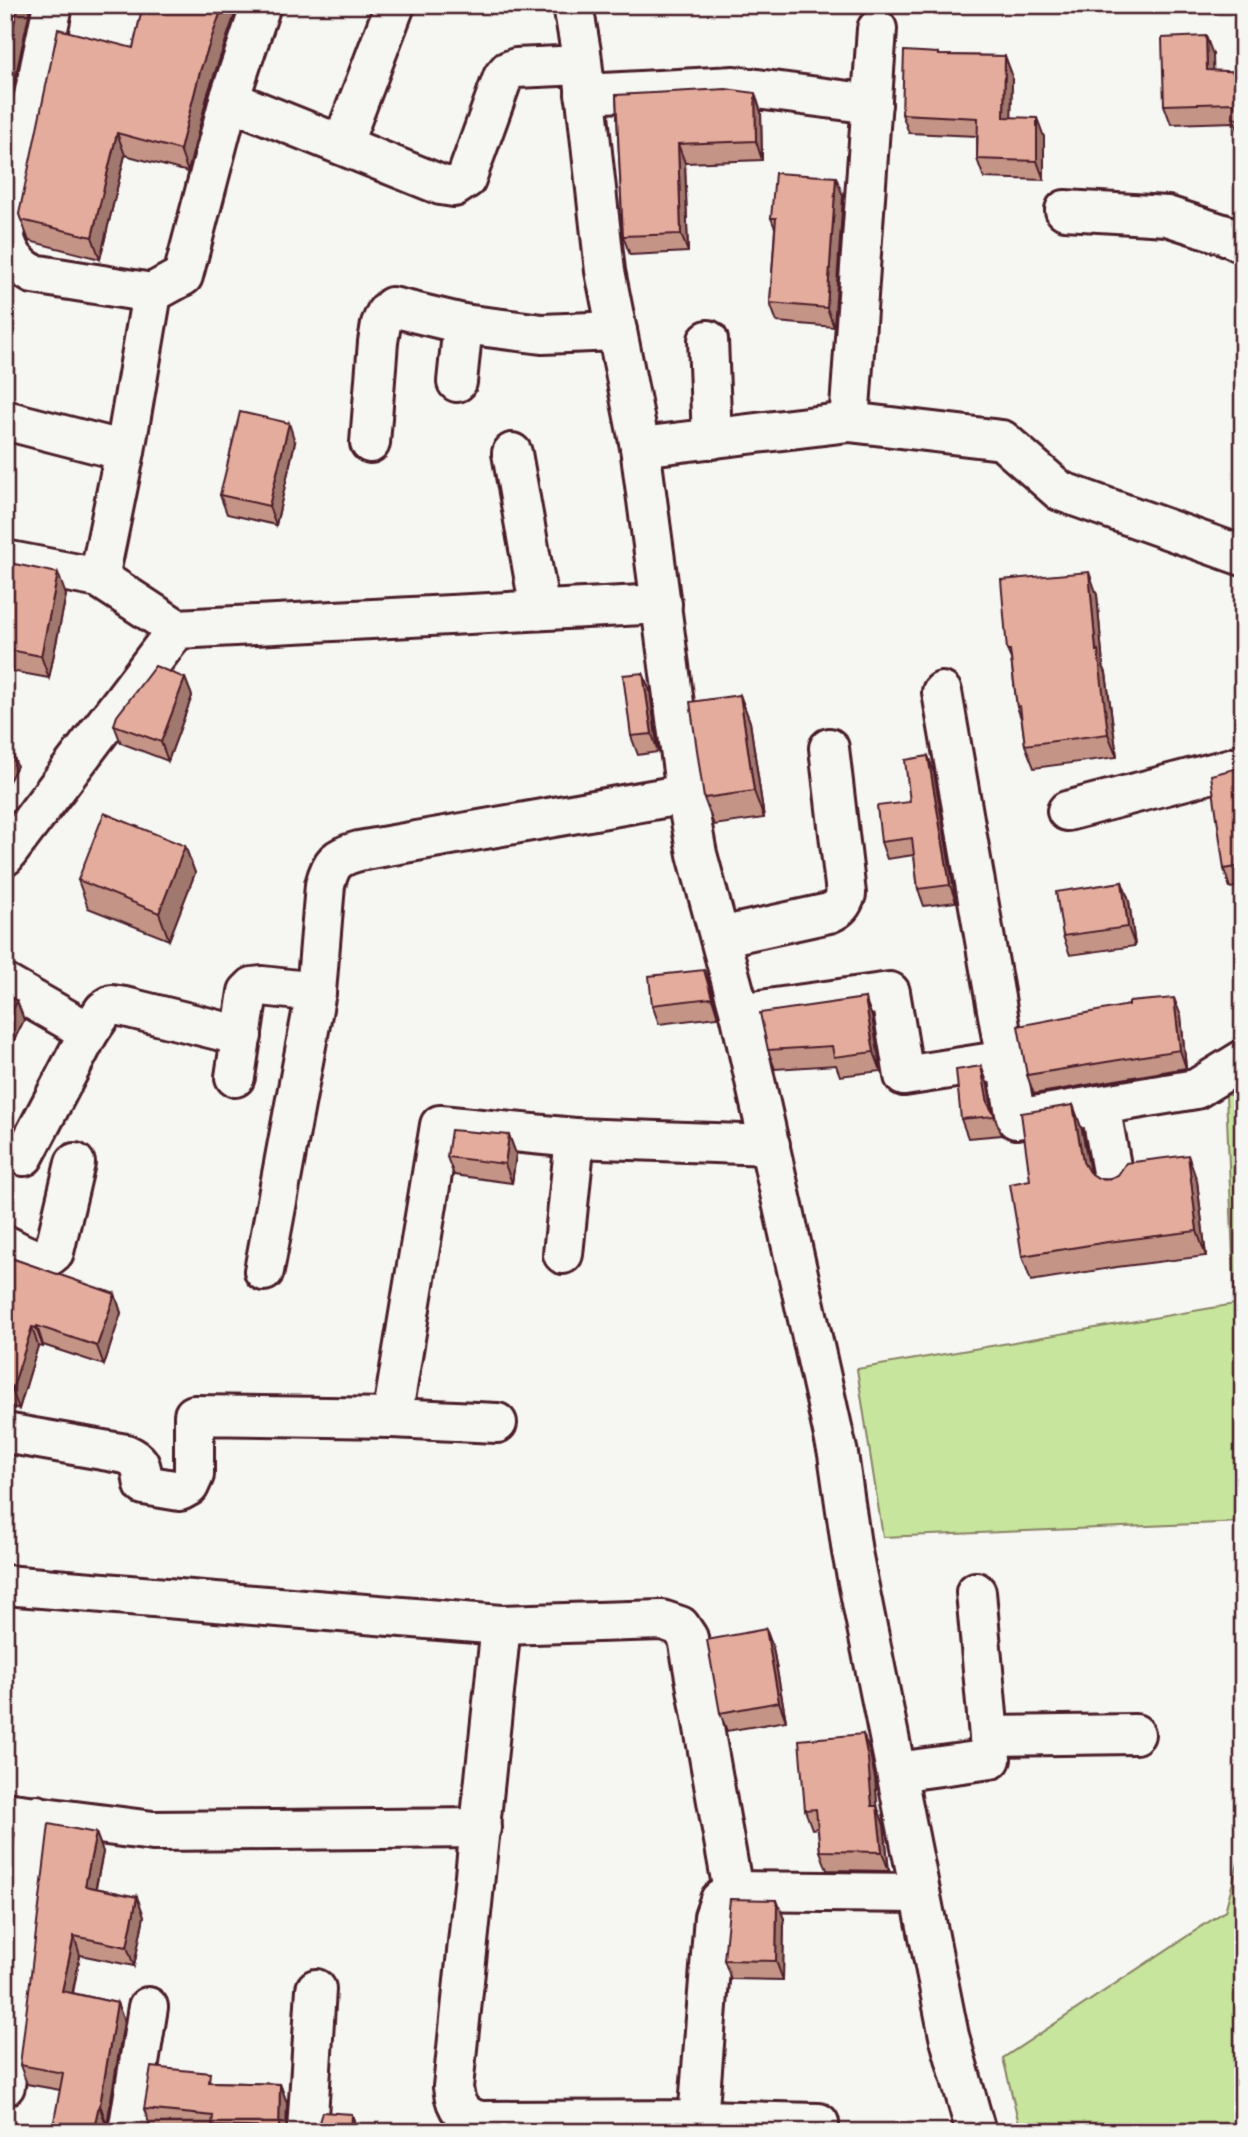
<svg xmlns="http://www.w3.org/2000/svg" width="1248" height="2137" font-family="Caveat,sans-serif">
	<rect width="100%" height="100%" fill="#f6f6f2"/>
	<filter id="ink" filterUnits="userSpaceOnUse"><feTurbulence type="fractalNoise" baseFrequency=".0143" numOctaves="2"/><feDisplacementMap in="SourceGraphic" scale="14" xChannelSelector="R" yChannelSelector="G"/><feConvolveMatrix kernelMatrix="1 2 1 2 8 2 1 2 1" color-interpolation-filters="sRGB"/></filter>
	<g filter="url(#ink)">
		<g fill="#c7e59d" stroke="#888264" stroke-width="2">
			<polygon points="1226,1095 1243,1095 1243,1522 883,1537 857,1369 1235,1304"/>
			<polygon points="1243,1845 1243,2132 1021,2132 1003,2058 1225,1911"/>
		</g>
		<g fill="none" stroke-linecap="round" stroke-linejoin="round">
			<g stroke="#4a1f2b" stroke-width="44">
				<g id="minor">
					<polyline points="573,5 581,52 605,271 640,447 686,794 697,854 740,1013 838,1454 852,1552 949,2036 976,2132"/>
					<polyline points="585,94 734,86 872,104"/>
					<polyline points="229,100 441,185 454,187 466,179 503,77 508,71 516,68 582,65"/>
					<polyline points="342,145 395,5"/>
					<polyline points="1065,210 1167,216 1226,235 1243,243"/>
					<polyline points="5,234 53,5"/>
					<path d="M5 239C10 256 17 265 33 274L152 293"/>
					<polyline points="708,340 712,439"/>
					<polyline points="457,382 463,324"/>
					<polyline points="5,420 125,451"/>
					<polyline points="849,422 877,29"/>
					<polyline points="370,443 378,342 381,324 386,313 392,307 463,324 542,334 617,331"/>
					<polyline points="640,447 849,422 1002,440 1060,491 1243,556"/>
					<polyline points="512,453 540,610"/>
					<polyline points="5,560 99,578 177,629"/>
					<polyline points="99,578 125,451 152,293 183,276 229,100 261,5"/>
					<polyline points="942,692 1016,1119 1196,1089 1243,1060"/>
					<polyline points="1067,811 1243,765"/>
					<polyline points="5,856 177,629 662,604"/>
					<path d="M720 937 829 913C839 909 843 904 846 894L829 748"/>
					<polyline points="5,984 89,1032"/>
					<polyline points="740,1013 890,992 904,1076 1006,1060"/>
					<polyline points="235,1077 248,992 253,987 262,986 316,992"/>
					<polyline points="1100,1105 1114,1183"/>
					<polyline points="24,1156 89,1032 104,1010 112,1005 125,1007 242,1036"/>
					<path d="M5 1245C22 1253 39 1267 54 1252L75 1163"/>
					<polyline points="563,1254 575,1138"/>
					<path d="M264 1271 316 992 325 885C331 862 336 857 359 851L686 794"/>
					<polyline points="392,1418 440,1125 575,1138 770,1145"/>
					<path d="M5 1433 126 1454C144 1462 140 1467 144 1485L180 1491 189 1486 194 1475V1415L392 1418 497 1423"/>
					<polyline points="5,1585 501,1625 662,1620 680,1626 688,1638 733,1891"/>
					<path d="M501 1625 453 2087C455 2107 462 2118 482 2121L698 2120 714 1917 720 1900 733 1891 920 1893"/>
					<polyline points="989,1736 1135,1734"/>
					<polyline points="897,1772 991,1759 976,1592"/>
					<polyline points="5,1812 153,1831 481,1828"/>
					<polyline points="5,2086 37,1815"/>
					<polyline points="698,2120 819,2123"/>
					<polyline points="128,2132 148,2007"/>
					<polyline points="307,2132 316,1989"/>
				</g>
			</g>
			<use href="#minor" stroke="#f6f6f2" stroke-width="38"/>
		</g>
		<g fill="#c49486" stroke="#4a1f2b" stroke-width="2">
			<polygon points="143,5 238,5 208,93 188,172 125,155 100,259 29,241 19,214 133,48"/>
			<polygon points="938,53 939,55 1005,56 1012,75 1011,118 1044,137 1044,180 984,178 977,159 977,136 909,133 902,114"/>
			<polygon points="1213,55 1213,71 1243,72 1243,137 1240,137 1235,122 1171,124 1164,105"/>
			<polygon points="616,95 761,112 762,160 685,163 688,252 630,255 623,236"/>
			<polygon points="843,196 834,327 777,322 770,303 775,228 771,218"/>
			<polygon points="295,442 276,525 227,514 220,495"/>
			<polygon points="5,562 66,595 49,678 5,670"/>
			<polygon points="1097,595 1103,666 1106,673 1117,757 1034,768 1025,745 1022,721 1017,707 1011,659 1007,650"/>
			<polygon points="185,678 192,696 168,761 121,743 114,725"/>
			<polygon points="650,691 658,752 638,755 631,736"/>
			<polygon points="740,695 750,722 764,818 714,825 704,798"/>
			<polygon points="928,756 934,773 956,902 924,906 918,889 914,855 887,859 881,842 910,802"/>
			<polygon points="1243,767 1243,886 1230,888 1224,869"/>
			<polygon points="185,846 195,873 169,940 88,908 78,880"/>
			<polygon points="1122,882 1129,901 1135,946 1070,955 1063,936"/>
			<polygon points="704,970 711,988 718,1017 659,1024 652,1005"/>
			<polygon points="5,994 17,1001 24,1020 13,1042 9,1040 5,1049"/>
			<polygon points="865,998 872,1017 881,1071 840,1076 836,1065 775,1069 768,1050"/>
			<polygon points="1181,1016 1186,1068 1034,1094 1027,1075"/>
			<polygon points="981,1066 988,1085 993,1113 1002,1135 968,1138 961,1119"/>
			<polygon points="1073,1105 1082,1130 1090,1173 1098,1178 1197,1181 1206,1256 1117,1267 1031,1281 1022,1256 1030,1180"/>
			<polygon points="509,1135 516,1154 512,1183 454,1175 447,1157"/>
			<polygon points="5,1256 115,1294 121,1313 104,1365 43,1345 43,1347 38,1346 19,1409 5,1404"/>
			<polygon points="766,1629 773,1648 786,1721 727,1731 720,1713"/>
			<polygon points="863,1734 870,1753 875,1778 877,1806 884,1825 889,1871 827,1870 820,1851 818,1828 812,1829 805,1810"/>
			<polygon points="96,1833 103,1852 96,1888 137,1897 144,1916 134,1966 80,1955 73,1993 117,2003 124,2021 107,2124 60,2090 27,2084 20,2065"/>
			<polygon points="784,1919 783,1980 731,1979 724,1960"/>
			<polygon points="214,2082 280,2084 287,2103 286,2132 189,2132 151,2128 144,2109"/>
		</g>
		<g fill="#a0786d" stroke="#4a1f2b" stroke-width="2">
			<polygon points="18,5 31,5 5,126 5,66"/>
			<polygon points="223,5 238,5 208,93 188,172 180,150 200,71"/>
			<polygon points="1206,36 1213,55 1214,89 1207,70"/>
			<polygon points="1005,56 1012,75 1011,136 1004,117"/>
			<polygon points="755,93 761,112 762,160 756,141"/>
			<polygon points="1037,118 1044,137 1044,180 1037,161"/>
			<polygon points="117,133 125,155 100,259 92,237"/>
			<polygon points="678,144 685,163 688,252 681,234"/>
			<polygon points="836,177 843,196 834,327 827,308"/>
			<polygon points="289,423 295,442 276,525 269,506"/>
			<polygon points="1089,572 1097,595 1103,666 1106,673 1117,757 1108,734 1096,651"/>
			<polygon points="58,573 66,595 49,678 41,656"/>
			<polygon points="643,673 650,691 658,752 652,734"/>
			<polygon points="185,678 192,696 168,761 161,742"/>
			<polygon points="740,695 750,722 764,818 754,791"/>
			<polygon points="10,747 17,766 5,789 5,757"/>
			<polygon points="928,756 934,773 956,902 950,885"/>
			<polygon points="185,846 195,873 169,940 159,913"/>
			<polygon points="1122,882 1129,901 1135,946 1128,927"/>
			<polygon points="704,970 711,988 718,1017 712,998"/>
			<polygon points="865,998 872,1017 881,1071 874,1052"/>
			<polygon points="1174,998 1181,1016 1186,1068 1180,1050"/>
			<polygon points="17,1001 24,1020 13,1042 6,1024"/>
			<polygon points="5,1031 9,1040 5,1049"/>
			<polygon points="981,1066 988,1085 993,1116 988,1104"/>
			<polygon points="1073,1105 1082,1130 1093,1188 1083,1162"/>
			<polygon points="509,1135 516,1154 512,1183 505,1164"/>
			<polygon points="1188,1155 1197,1181 1206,1256 1197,1231"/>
			<polygon points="115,1294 121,1313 104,1365 97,1346"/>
			<polygon points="37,1326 43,1345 43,1347 36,1328"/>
			<polygon points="32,1327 38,1346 19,1409 12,1390"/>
			<polygon points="766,1629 773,1648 786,1721 779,1702"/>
			<polygon points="863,1734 870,1753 875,1778 879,1825 872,1806"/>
			<polygon points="877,1806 884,1825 889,1871 882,1852"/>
			<polygon points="96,1833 103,1852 92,1905 85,1886"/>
			<polygon points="137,1897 144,1916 134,1966 127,1947"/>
			<polygon points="777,1900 784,1919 783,1980 776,1961"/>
			<polygon points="74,1936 80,1955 69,2010 62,1991"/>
			<polygon points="117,2003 124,2021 107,2124 100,2105"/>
			<polygon points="280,2084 287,2103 286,2132 281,2132 279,2128"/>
			<polygon points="99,2105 106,2124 104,2132 93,2132"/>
			<polygon points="352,2114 358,2132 351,2132"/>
		</g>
		<g fill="#e4ac9c" stroke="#4a1f2b" stroke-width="2">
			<polygon points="5,5 18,5 5,66"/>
			<polygon points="143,5 223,5 200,71 180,150 117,133 92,237 21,220 19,214 58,29 133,48"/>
			<polygon points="1206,36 1207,70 1243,72 1243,119 1233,118 1234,103 1164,105 1162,38"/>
			<polygon points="904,51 938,53 938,55 1005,56 1004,117 1037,118 1037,161 977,159 978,118 902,114"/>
			<polygon points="726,89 755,93 756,141 678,144 681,234 623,236 616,95"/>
			<polygon points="775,173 836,177 827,308 770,303 776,218 771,218"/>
			<polygon points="240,412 289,423 269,506 220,495"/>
			<polygon points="5,562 58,573 41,656 5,649"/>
			<polygon points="1089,572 1096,651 1098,650 1108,734 1025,745 1020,706 1017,707 1010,650 1007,650 1001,580"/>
			<polygon points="155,666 185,678 161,742 114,725 117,716"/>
			<polygon points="643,673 652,734 631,736 623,675"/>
			<polygon points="740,695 754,791 704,798 690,702"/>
			<polygon points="5,744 10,747 5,757"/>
			<polygon points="928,756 950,885 918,889 912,838 881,842 877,806 910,802 905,760"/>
			<polygon points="1242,767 1243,767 1243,866 1224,869 1211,775"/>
			<polygon points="104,813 185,846 159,913 78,880"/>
			<polygon points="1122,882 1128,927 1063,936 1056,892"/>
			<polygon points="704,970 712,998 652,1005 649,976"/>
			<polygon points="5,994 17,1001 6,1024 5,1023"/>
			<polygon points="865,998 874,1052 834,1057 832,1046 768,1050 760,1013"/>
			<polygon points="1174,998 1180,1050 1027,1075 1018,1026 1129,1005 1129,1002"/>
			<polygon points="981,1066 988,1104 995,1116 961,1119 956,1070"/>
			<polygon points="1073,1105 1083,1162 1089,1172 1098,1178 1108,1179 1118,1175 1126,1163 1188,1155 1197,1231 1108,1242 1022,1256 1010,1184 1030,1180 1021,1113"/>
			<polygon points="451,1130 509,1135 505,1164 447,1157"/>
			<polygon points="5,1256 115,1294 97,1346 37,1326 36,1328 32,1327 12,1390 5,1388"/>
			<polygon points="766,1629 779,1702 720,1713 707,1640"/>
			<polygon points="863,1734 868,1759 872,1806 877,1806 882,1852 820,1851 816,1809 805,1810 799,1740"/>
			<polygon points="49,1824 96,1833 85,1886 137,1897 127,1947 74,1936 62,1991 117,2003 100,2105 99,2105 93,2132 52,2132 63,2073 20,2065"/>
			<polygon points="730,1899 777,1900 776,1961 724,1960"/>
			<polygon points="151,2067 210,2073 209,2082 280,2084 279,2128 212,2126 213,2116 144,2109"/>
			<polygon points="322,2112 352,2114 351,2132 310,2132 318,2126"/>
		</g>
	</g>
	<rect width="1248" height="2137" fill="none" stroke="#f6f6f2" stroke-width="28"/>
	<rect x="14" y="14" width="1220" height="2109" fill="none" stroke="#4a1f2b" stroke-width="2.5" filter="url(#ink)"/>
</svg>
